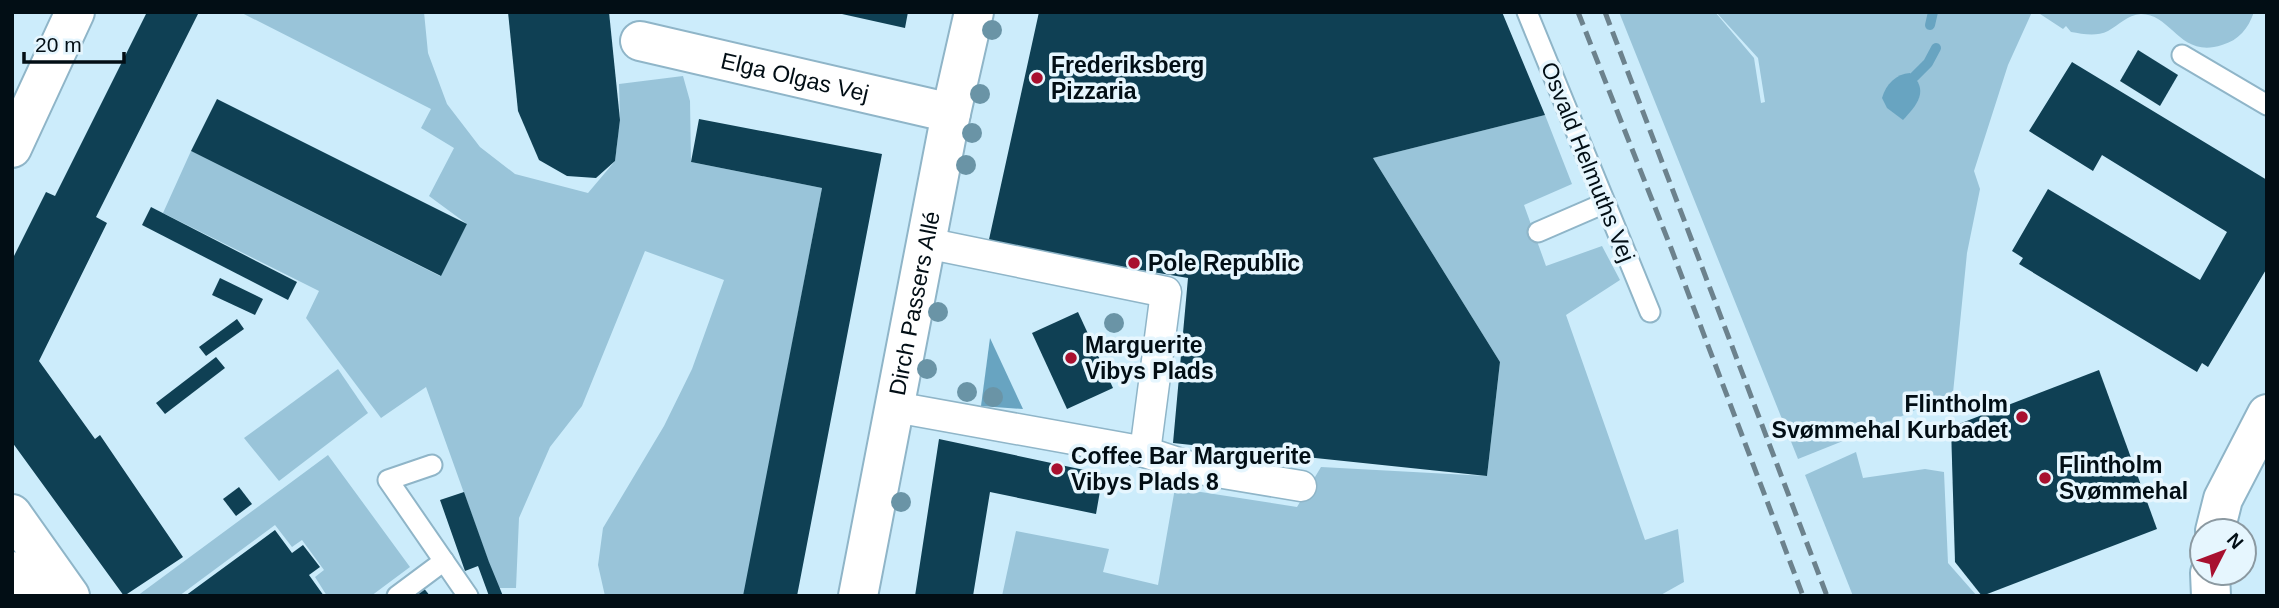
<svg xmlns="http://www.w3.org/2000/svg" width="2279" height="608" font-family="Helvetica,sans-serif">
	<rect width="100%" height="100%" fill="#ccecfb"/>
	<g fill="#99c4d9">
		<polygon points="240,12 424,12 428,53 447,104 480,147 515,174 588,193 615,161 620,120 619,84 683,76 690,101 691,162 822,188 744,596 605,596 598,565 603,528 664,426 692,369 724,280 645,251 582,406 550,447 519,518 516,588 498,588 426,387 381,418 306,318 319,291 163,213 191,151 440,276 467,224 429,196 454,148 421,128 431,109"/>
		<polygon points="1619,12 1715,12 1754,58 1761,103 1765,102 1758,58 1716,12 2032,12 2008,65 1974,171 1980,189 1967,253 1953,393 1873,429 1798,459"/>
		<path d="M2037 12H2254C2248 29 2239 40 2222 45 2180 59 2172 14 2141 14 2127 15 2119 25 2108 31 2096 37 2083 34 2071 32L2066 26 2063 29Z"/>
		<polygon points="1545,115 1572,184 1524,205 1546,266 1602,246 1620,280 1566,315 1645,540 1678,529 1684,582 1659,596 1002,596 1016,531 1109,549 1103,572 1158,585 1175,488 1297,507 1321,467 1487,476 1500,362 1373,158"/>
		<polygon points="338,369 368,413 279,481 244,438"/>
		<polygon points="1856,452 1863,478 1925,469 1944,472 1948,563 1977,596 1853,596 1805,475"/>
		<polygon points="328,455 410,567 371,596 327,596 315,577 324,570 302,540 292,547 275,525 179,596 137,596"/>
	</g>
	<g fill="#68a4c1">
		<path d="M1910 73C1930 90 1917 105 1903 120L1887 108 1882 98C1886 84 1896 74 1910 73Z"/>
		<polygon points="990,338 1023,409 981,406"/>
	</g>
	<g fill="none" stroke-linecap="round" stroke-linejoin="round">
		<g stroke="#68a4c1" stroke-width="10">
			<polyline points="1930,25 1933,12"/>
			<polyline points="1914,77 1928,63 1936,48"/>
		</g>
	</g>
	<g fill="#0f4054">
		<polygon points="147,12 199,12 96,217 107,223 39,361 95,439 100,435 183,557 124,596 12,442 12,260 46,192 55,196"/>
		<polygon points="508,12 609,12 620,120 615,161 596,178 567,176 539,160 518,111"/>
		<polygon points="833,12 908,12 905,28"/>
		<polygon points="1039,12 1502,12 1545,115 1373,158 1500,362 1487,476 1173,443 1188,278 988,244"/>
		<polygon points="2138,50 2178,75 2160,106 2120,81"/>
		<polygon points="2072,62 2267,180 2267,268 2208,367 2202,363 2197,372 2019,264 2023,258 2012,251 2048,189 2200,280 2227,232 2102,155 2093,171 2029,131"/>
		<polygon points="217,99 467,224 441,276 191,151"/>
		<polygon points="699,119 882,154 797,596 743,596 822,188 691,162"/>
		<polygon points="151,207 297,282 288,300 142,225"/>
		<polygon points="220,278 263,299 255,315 212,295"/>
		<polygon points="1078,312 1113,388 1067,409 1032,333"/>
		<polygon points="237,319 244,329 206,356 199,347"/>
		<polygon points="216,357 225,368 165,414 156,403"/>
		<polygon points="2099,370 2157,529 1982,596 1955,562 1951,427"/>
		<polygon points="939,439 1103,474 1096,514 990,492 973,596 915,596"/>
		<polygon points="239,487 252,504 236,516 223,499"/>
		<polygon points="464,492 489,562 503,596 489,596 478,566 465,571 440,500"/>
		<polygon points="275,530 292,553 303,545 320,567 309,575 324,596 185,596"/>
		<polygon points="423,587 430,596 411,596"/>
	</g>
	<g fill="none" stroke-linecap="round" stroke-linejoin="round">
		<g stroke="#8fb5c8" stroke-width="23">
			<g id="service">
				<polyline points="1527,12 1650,312"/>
				<polyline points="2182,55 2267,105"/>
				<polyline points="1538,232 1605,203"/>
				<polyline points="432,465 388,480 468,596"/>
				<polyline points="397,596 444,561"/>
			</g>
		</g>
		<g stroke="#8fb5c8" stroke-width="33">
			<g id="pedestrian">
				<polyline points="895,407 1145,452 1166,292 926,243"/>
				<polyline points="1145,452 1193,468 1301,486"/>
			</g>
		</g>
		<g stroke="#8fb5c8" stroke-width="42">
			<g id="minor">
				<path id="s1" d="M640 41 951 113"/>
				<polyline points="12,148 75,12"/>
				<path id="s2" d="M858 596 951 113 974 12"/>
			</g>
		</g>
		<g stroke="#8fb5c8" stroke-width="42">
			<g id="tertiary">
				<polyline points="12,514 70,596"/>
				<polyline points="2215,531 2223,499 2267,414"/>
				<polyline points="12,571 30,596"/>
				<polyline points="2210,573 2211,596"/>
			</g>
		</g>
		<use href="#service" stroke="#fff" stroke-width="19"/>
		<use href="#pedestrian" stroke="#fff" stroke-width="30"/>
		<use href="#minor" stroke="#fff" stroke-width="38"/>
		<use href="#tertiary" stroke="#fff" stroke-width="38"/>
		<g stroke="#6c828d" stroke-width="5" stroke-dasharray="14 7" stroke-linecap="butt">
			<polyline points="1578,12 1671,248 1803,596"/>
			<polyline points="1605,12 1827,596"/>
		</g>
	</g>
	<g fill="#6a94a6">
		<circle cx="992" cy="30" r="10"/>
		<circle cx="980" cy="94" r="10"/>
		<circle cx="972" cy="133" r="10"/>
		<circle cx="966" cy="165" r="10"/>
		<circle cx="938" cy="312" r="10"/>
		<circle cx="1114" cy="323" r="10"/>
		<circle cx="927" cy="369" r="10"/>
		<circle cx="967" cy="392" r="10"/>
		<circle cx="993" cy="397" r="10"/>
		<circle cx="901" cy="502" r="10"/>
	</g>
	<g fill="#a8102f" stroke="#e6f6fe" stroke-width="2.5">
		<circle cx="1037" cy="78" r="7"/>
		<circle cx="1134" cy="263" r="7"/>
		<circle cx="1071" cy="358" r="7"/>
		<circle cx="2022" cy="417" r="7"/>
		<circle cx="1057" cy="469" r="7"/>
		<circle cx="2045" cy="478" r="7"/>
	</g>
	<g text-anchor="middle" stroke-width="7" stroke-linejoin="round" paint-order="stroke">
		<g font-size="23" font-weight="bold" fill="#020e15" stroke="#e6f6fe" text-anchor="start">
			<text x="1051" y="73">Frederiksberg<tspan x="1051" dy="26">Pizzaria</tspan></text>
			<text x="1148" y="271">Pole Republic</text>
			<text x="1085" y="353">Marguerite<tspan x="1085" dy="26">Vibys Plads</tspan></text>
			<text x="2008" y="412" text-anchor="end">Flintholm<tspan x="2008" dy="26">Svømmehal Kurbadet</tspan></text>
			<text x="1071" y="464">Coffee Bar Marguerite<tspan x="1071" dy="26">Vibys Plads 8</tspan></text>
			<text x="2059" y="473">Flintholm<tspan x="2059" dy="26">Svømmehal</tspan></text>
		</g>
		<g font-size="23" fill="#020e15" stroke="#e6f6fe">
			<text dy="8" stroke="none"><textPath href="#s1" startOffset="159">Elga Olgas Vej</textPath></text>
			<text transform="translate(1588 162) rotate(68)" y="8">Osvald Helmuths Vej</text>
			<text dy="8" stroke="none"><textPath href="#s2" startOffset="298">Dirch Passers Allé</textPath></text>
		</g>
	</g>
	<rect width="2279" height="608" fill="none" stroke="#020e15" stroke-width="28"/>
	<g transform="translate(2223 552) rotate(48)"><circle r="33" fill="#e6f6fe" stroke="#8b99a1" stroke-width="2"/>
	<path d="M0-5L12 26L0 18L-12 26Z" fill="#a8102f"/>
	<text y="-10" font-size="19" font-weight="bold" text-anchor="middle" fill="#020e15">N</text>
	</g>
	<path d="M24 52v10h100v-10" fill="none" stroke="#020e15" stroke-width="3.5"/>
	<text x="35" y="52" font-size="21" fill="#020e15" stroke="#e6f6fe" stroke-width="5" paint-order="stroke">20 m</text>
</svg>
